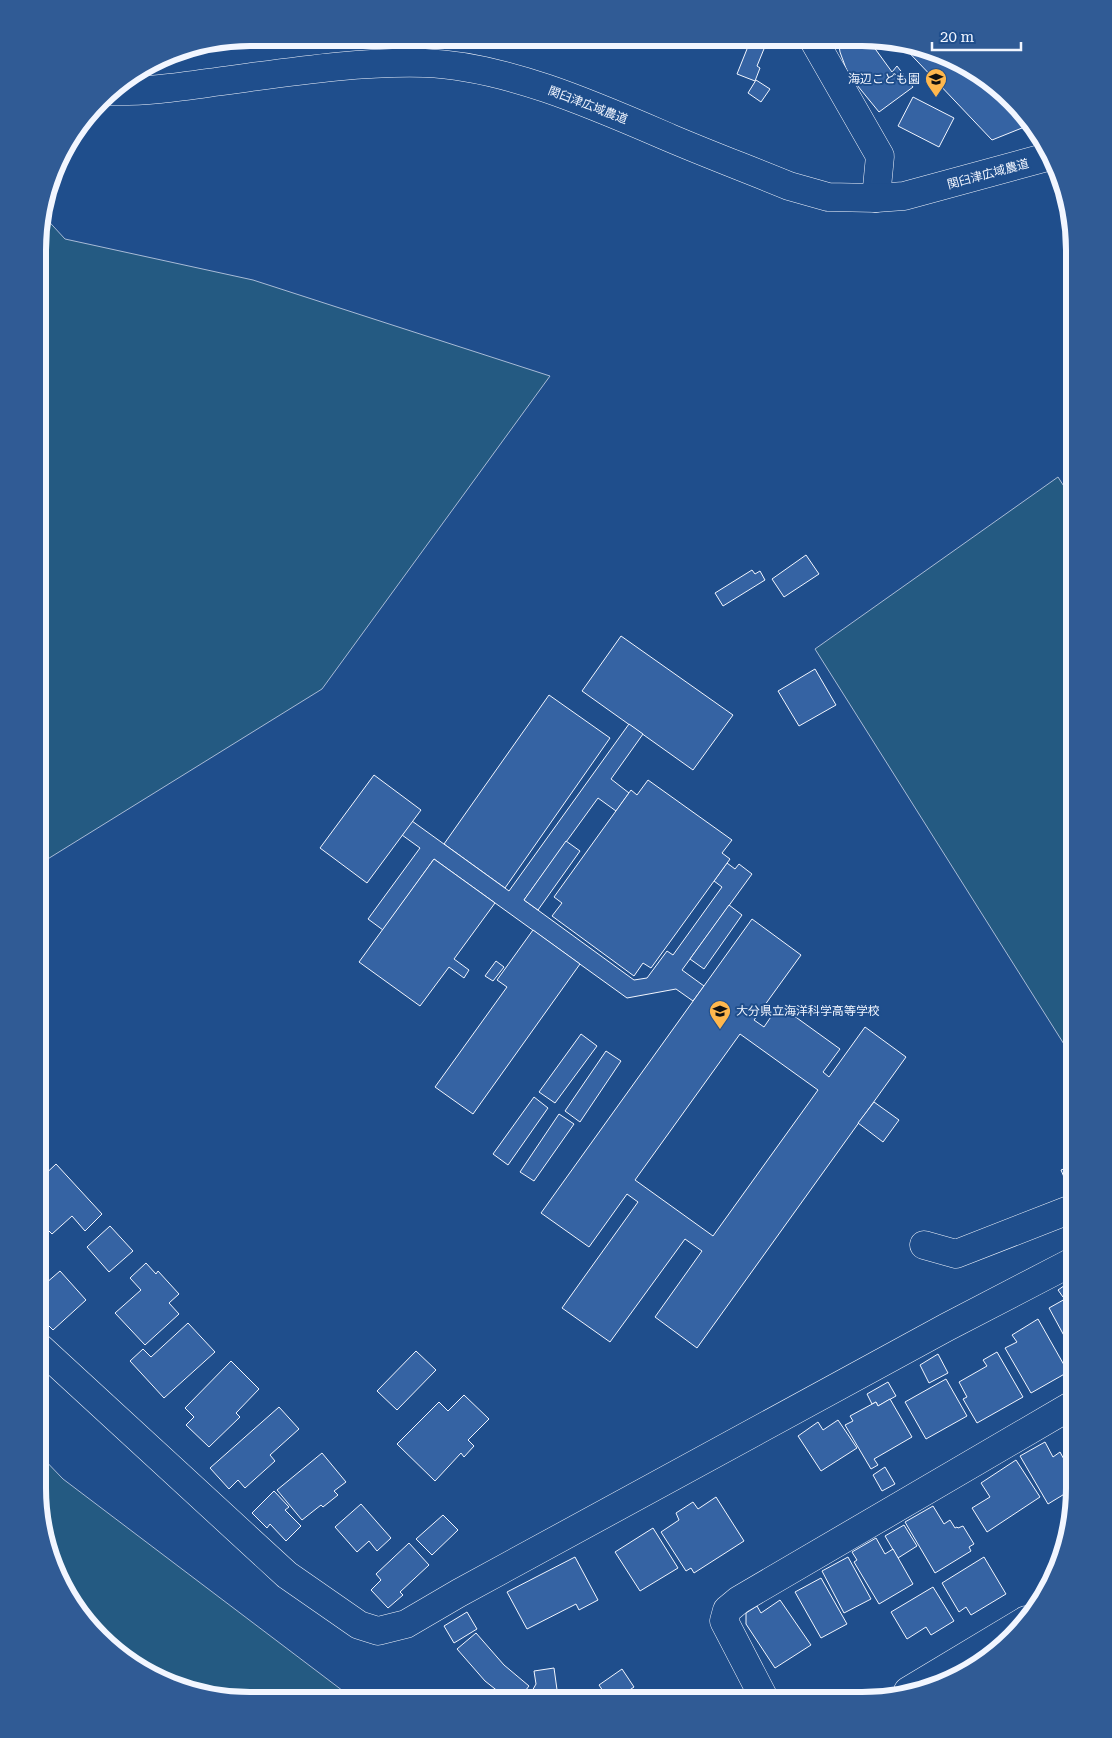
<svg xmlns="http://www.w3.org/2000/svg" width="1112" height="1738" font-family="'Roboto Serif','Noto Sans JP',serif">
	<rect width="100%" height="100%" fill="#1f4e8c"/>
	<g fill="#245a82" stroke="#a8bbd7">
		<polygon points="42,214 65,239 253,280 550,376 322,689 38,865 39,223"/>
		<polygon points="1058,477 1074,502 1074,1060 815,649"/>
		<polygon points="38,1453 63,1479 351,1697 351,1699 223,1699 169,1684 121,1657 82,1618 54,1569 38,1488"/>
	</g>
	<g fill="#3563a3" stroke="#f2f6ff" fill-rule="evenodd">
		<polygon points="751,39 768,39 757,66 760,68 755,81 737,74"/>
		<polygon points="838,39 868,39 892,72 897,66 913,87 879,112 848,74 840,52"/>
		<polygon points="899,42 943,54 991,81 1032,124 992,140"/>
		<polygon points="756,80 770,89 761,102 748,93"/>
		<polygon points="913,97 954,118 939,147 898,126"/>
		<polygon points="1074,337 1074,352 1067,348"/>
		<polygon points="806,555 819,574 784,597 772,579"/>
		<polygon points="752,570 755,574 760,571 765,580 723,606 715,593"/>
		<polygon points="621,636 733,715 693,770 582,691"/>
		<polygon points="815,669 836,705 799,726 778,691"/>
		<polygon points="549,695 610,738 505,888 444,844"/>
		<polygon points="629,724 643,734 611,779 629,793 616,811 598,798 524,900 634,980 647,978 667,951 673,955 722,887 714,881 727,863 735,869 739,864 752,874 682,970 704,986 693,1001 676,989 627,998 434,859 383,930 368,919 420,848 402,835 412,821 509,891"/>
		<polygon points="374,775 421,810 367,883 320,848"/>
		<polygon points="648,780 732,840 722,853 730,859 651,968 643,963 634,976 552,916 562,903 554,897 631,790 637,795"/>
		<polygon points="566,841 580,851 538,910 524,900"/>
		<polygon points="434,859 495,903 454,959 469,970 464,978 449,967 420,1006 359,962"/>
		<polygon points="729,905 742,915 704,969 690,959"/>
		<path d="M752 919 801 955 754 1020 764 1027 779 1005 840 1049 823 1072 829 1077 865 1027 906 1057 697 1348 655 1317 702 1251 685 1239 610 1342 562 1308 638 1202 627 1194 589 1247 541 1213ZM740 1034 818 1090 713 1236 635 1180Z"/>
		<polygon points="533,930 580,964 473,1114 435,1087 507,987 497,980"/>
		<polygon points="496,961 504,967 493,981 485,976"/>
		<polygon points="581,1034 597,1046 555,1103 539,1092"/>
		<polygon points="606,1051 621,1061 580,1122 565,1111"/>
		<polygon points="534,1097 548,1108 508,1165 493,1154"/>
		<polygon points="874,1102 899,1120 883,1142 858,1123"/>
		<polygon points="559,1114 574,1124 534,1181 520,1172"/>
		<polygon points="56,1164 102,1214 85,1231 72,1216 52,1234 45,1227 38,1234 43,1239 38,1244 38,1181"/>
		<polygon points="1074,1165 1074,1190 1070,1191 1061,1170"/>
		<polygon points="110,1226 133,1251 109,1272 87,1247"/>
		<polygon points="146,1263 156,1274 158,1271 179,1294 169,1303 179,1314 145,1345 115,1313 141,1290 130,1278"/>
		<polygon points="60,1271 86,1300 53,1330 40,1317 38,1320 38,1290"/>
		<polygon points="1074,1279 1074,1290 1063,1297 1058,1290"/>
		<polygon points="1074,1294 1074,1354 1049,1308"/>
		<polygon points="1038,1319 1068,1372 1031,1393 1005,1348 1017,1342 1012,1335"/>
		<polygon points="188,1323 215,1352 164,1398 130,1361 143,1349 151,1357"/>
		<polygon points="416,1351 436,1370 397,1410 377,1391"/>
		<polygon points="997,1352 1023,1397 977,1423 963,1399 967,1397 959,1382 987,1366 983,1360"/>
		<polygon points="938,1354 948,1373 929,1383 920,1365"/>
		<polygon points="231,1361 259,1389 236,1413 240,1417 209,1447 186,1425 194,1417 185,1408"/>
		<polygon points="946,1379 967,1416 926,1439 905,1402"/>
		<polygon points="888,1382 896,1396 878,1406 876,1402 872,1404 867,1394"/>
		<polygon points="464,1395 489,1419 468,1440 474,1446 464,1457 461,1453 435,1481 397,1444 439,1402 448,1411"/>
		<polygon points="890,1399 912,1437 874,1459 878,1465 871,1469 845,1425 853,1421 850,1416 876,1402 878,1406"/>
		<polygon points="279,1407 299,1429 270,1455 275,1461 245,1488 238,1480 229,1489 210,1468"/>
		<polygon points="838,1420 857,1448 821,1471 798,1436 818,1422 823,1430"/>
		<polygon points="1045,1442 1053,1457 1060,1452 1072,1474 1064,1479 1071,1490 1048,1504 1020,1456"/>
		<polygon points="322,1453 346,1482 334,1491 338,1495 323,1507 321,1505 302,1520 277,1490"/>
		<polygon points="1016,1460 1040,1497 987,1532 972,1508 990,1497 981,1483"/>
		<polygon points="885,1467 895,1484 882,1491 873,1475"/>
		<polygon points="274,1491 289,1507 285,1510 301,1526 286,1541 270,1524 267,1528 252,1513"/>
		<polygon points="716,1497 744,1541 694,1573 691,1568 686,1571 661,1532 679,1520 676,1513 693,1502 698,1509"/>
		<polygon points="361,1504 391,1538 377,1551 369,1541 357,1552 335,1527"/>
		<polygon points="933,1506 944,1524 950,1520 955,1528 957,1527 958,1528 963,1526 974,1544 969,1547 971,1551 935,1573 905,1522"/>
		<polygon points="443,1515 458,1530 432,1555 416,1539"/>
		<polygon points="904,1525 917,1546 898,1558 885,1536"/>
		<polygon points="653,1528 678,1568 640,1591 615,1552"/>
		<polygon points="876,1538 885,1554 893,1549 913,1584 879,1604 854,1562 857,1560 852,1552"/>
		<polygon points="409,1543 429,1565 400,1592 403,1595 388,1608 371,1590 381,1580 376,1574"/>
		<polygon points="575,1557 598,1600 579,1610 576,1604 527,1629 507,1592"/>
		<polygon points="848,1557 871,1599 844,1613 822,1571"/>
		<polygon points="984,1557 1006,1594 971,1615 966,1607 959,1612 942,1583"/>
		<polygon points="821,1578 847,1624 821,1638 795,1592"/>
		<polygon points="933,1587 954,1621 931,1635 926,1627 907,1639 891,1612"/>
		<polygon points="780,1600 811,1645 775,1668 746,1624 746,1613 757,1606 761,1613"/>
		<polygon points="467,1612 477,1629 454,1643 444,1626"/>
		<polygon points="476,1633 504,1665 529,1686 518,1700 509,1700 485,1681 457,1649"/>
		<polygon points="554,1668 558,1697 557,1700 527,1700 536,1684 534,1671"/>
		<polygon points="622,1669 634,1687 615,1700 609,1700 599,1685"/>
	</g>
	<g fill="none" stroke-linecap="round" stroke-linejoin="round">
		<g stroke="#f2f6ff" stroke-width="29">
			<g id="minor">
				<polyline points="813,39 880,156 876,198"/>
				<path d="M109 91C145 92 179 87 215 82 284 73 355 61 425 63 506 66 596 106 670 138 710 155 750 170 789 186L828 197 876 198 904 196 1051 156"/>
				<polyline points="924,1245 956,1254 1074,1208"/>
				<polyline points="38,1346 287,1575 359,1625 378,1631 406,1624 459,1593 947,1327 1074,1261"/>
				<polyline points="908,1691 1026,1620"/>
				<polyline points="765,1700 724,1621 727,1610 739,1600 1074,1404"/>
			</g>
		</g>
		<use href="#minor" stroke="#1f4e8c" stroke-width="28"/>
	</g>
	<defs>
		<g id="school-pin" transform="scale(1.125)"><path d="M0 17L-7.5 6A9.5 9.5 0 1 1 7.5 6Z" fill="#ffb74d" stroke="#1f4e8c"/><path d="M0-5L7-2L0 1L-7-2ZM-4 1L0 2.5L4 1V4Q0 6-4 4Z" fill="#111"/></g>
	</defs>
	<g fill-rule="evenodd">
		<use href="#school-pin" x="936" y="79"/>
		<use href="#school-pin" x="720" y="1011"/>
	</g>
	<g text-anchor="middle" stroke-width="4" stroke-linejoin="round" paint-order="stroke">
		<g font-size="12" fill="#f2f6ff" stroke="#1f4e8c" text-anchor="end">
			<text x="920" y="83">海辺こども園</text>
			<text x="736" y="1015" text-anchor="start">大分県立海洋科学高等学校</text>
		</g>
		<g font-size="12" fill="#f2f6ff" stroke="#1f4e8c">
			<text transform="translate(588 105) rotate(21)" y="4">関臼津広域農道</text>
			<text transform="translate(988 174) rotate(-15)" y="4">関臼津広域農道</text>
		</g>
	</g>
	<path d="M0 0H1112V1738H0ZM250 46H862A204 204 0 0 1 1066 250V1488A204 204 0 0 1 862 1692H250A204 204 0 0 1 46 1488V250A204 204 0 0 1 250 46Z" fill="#305b95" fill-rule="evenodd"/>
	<path fill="none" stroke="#f2f6ff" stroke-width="6" d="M250 46H862A204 204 0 0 1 1066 250V1488A204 204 0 0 1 862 1692H250A204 204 0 0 1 46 1488V250A204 204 0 0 1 250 46Z"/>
	<path d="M932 42v8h89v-8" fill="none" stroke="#f2f6ff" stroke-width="2.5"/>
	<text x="940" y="42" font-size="15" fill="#f2f6ff" stroke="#1f4e8c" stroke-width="4" paint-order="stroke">20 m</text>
</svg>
